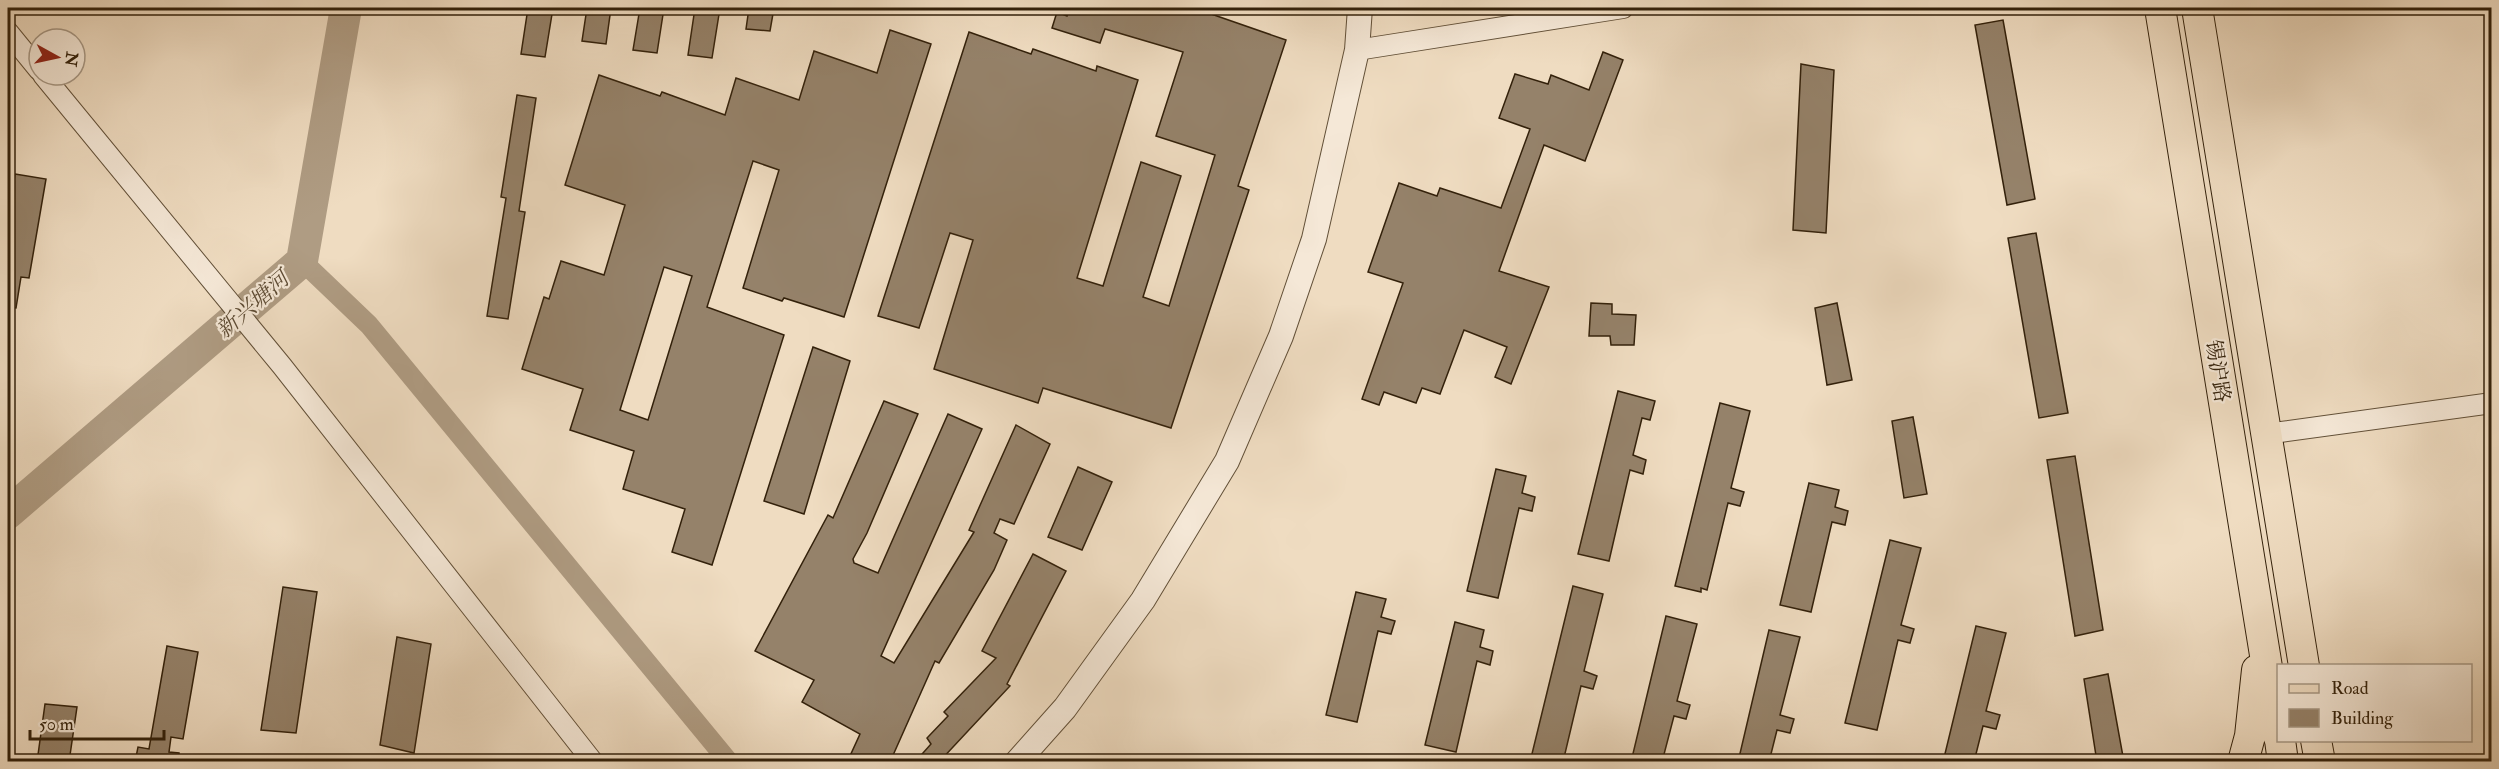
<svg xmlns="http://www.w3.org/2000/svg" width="2499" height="769" font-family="'IM FELL Double Pica','Noto Serif SC',serif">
	<rect width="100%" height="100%" fill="#efdcc1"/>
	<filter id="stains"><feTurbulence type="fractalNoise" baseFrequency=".00333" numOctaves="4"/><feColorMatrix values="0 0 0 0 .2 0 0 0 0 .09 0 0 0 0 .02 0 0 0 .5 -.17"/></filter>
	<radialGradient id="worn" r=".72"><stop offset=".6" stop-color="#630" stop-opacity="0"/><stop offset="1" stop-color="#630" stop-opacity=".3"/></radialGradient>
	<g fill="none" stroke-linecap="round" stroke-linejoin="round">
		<polyline stroke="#af9c83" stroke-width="20" points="302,261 369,325 729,762"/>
		<polyline stroke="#af9c83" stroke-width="32" points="8,513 302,261 346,8"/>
	</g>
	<g fill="#95826a" stroke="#33210b" stroke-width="1.5" fill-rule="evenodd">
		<polygon points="528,8 553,8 545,57 521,54"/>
		<polygon points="587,8 611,8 606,44 582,41"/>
		<polygon points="640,8 664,8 657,53 633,50"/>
		<polygon points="695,8 720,8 712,58 688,55"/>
		<polygon points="749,8 774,8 770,31 746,29"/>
		<polygon points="1070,8 1194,8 1286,40 1238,186 1249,190 1171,428 1043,388 1038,403 934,369 973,240 950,233 919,328 878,316 969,32 1031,54 1033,49 1096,71 1097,66 1138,80 1077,278 1103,286 1141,162 1181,176 1143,297 1169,306 1215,155 1156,136 1183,52 1105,29 1100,43 1052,28 1057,12 1067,16"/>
		<polygon points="2003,20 2035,199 2007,205 1975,25"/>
		<path d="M890 30 931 44 844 317 784 298 782 301 743 288 779 170 753 161 707 307 784 335 712 565 672 552 685 509 623 489 634 451 570 430 583 389 522 369 544 297 549 299 561 261 604 275 625 205 565 185 599 75 660 96 662 92 725 115 736 78 799 100 814 51 877 73ZM664 267 692 276 648 420 620 410Z"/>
		<polygon points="1603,52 1623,60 1585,161 1544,145 1499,271 1549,287 1511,384 1495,377 1507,347 1464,330 1440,394 1422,388 1416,403 1384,392 1379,405 1362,399 1403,283 1368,272 1399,183 1437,196 1440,188 1501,208 1530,129 1499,118 1515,74 1548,84 1551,75 1589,90"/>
		<polygon points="1801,64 1834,70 1826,233 1793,230"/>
		<polygon points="517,95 536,98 519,211 525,212 508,319 487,316 506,198 501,197"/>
		<polygon points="15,174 46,179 29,278 21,277 16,308 8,307 8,223"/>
		<polygon points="2036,233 2068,413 2039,418 2008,238"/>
		<polygon points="1591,303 1612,304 1612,314 1636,315 1634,345 1611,345 1610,336 1589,336"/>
		<polygon points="1837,303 1852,380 1827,385 1815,308"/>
		<polygon points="813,347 850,361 804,514 764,501"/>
		<polygon points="1618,391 1655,401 1650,420 1642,418 1633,455 1646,460 1643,474 1630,470 1609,561 1578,554"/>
		<polygon points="884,401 918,414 867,533 853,559 854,563 878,573 948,414 982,429 881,656 894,663 974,532 969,530 1016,425 1050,444 1014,524 1000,519 994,533 1007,540 994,570 939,663 935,661 890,762 863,762 850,756 860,734 802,702 814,680 755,651 828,515 833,518"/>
		<polygon points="1720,403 1750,411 1731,488 1744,492 1740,506 1728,503 1707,590 1701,588 1701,592 1675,586"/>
		<polygon points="1913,417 1927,494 1904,498 1892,421"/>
		<polygon points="2075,456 2103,630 2075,636 2047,460"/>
		<polygon points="1078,467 1112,482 1082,550 1048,537"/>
		<polygon points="1496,469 1526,476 1522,493 1535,497 1532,511 1519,508 1498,598 1467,591"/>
		<polygon points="1809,483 1839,490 1835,507 1848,511 1845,525 1832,522 1811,612 1780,605"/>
		<polygon points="1890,540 1921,548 1901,625 1914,629 1910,643 1898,640 1877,730 1845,723"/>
		<polygon points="1033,554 1066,571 1007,684 1010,686 939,762 915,762 931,744 927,738 948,716 944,712 996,658 982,651"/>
		<polygon points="1573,586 1603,594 1584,671 1597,676 1593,689 1581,686 1563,762 1530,762"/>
		<polygon points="283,587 317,592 296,733 261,730"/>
		<polygon points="1356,592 1386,599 1381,617 1395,621 1391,634 1378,631 1357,722 1326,715"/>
		<polygon points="1666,616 1697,624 1677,701 1690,705 1686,719 1674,716 1662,762 1631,762"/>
		<polygon points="1455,622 1484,630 1480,647 1493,651 1490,665 1477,661 1456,752 1425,745"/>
		<polygon points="1976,626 2006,633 1986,711 2000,715 1996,729 1983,726 1974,762 1943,762"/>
		<polygon points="1769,630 1800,637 1780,715 1794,719 1790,733 1777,730 1769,762 1738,762"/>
		<polygon points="397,637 431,644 414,753 380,745"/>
		<polygon points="167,646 198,652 183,739 171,737 169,752 179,753 179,762 135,762 138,747 149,749"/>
		<polygon points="2108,674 2124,762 2097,762 2084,679"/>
		<polygon points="45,704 77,707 69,762 37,762"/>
	</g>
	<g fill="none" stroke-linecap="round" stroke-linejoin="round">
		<g stroke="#625038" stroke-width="22">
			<g id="minor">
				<polyline points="8,32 39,70"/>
				<polyline points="1357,50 1623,8"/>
				<polyline points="43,75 282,366 593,762"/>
				<polyline points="2266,434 2492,403"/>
			</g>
		</g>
		<g stroke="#625038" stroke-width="26">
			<polyline id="tertiary" points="1017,762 1065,708 1143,600 1227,461 1281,336 1314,239 1357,50 1360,8"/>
		</g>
		<g stroke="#33210b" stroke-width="32">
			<g id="primary">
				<polyline points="2160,8 2278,735"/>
				<polyline points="2197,8 2304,666"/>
				<polyline points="2280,740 2283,762"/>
				<polyline points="2316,740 2320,762"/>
				<polyline points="2243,762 2250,736 2257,670"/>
			</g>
		</g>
		<use href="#minor" stroke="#f5e8d7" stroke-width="20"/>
		<use href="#tertiary" stroke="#f5e8d7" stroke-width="24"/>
		<use href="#primary" stroke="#efdcc1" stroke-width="30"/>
	</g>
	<g text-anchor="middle" stroke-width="4.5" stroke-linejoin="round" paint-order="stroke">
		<g font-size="21" fill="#33210b" stroke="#f5e8d7">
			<text transform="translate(2218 371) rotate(81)" y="7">锡沪路</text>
		</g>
		<g font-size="22" font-style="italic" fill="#5e4c35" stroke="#f5e8d7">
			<text transform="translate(252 304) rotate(-41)" y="8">新兴塘河</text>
		</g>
	</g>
	<rect width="2499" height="769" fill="none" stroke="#efdcc1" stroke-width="30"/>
	<rect x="9" y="9" width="2481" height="751" fill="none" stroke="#33210b" stroke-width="3"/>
	<rect x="15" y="15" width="2469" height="739" fill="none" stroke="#33210b" stroke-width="1.5"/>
	<rect x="2277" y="664" width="195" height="78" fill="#f5e8d7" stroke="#a79885" stroke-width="1.5"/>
	<rect x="2289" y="684" width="30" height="9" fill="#efdcc1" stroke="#a79885" stroke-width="1.5"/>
	<text x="2331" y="694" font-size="18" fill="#33210b">Road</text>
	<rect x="2289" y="709" width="30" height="18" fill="#95826a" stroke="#a79885" stroke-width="1.5"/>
	<text x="2331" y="724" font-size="18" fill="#33210b">Building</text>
	<g transform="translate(57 57) rotate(98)"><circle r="28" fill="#f5e8d7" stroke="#a79885" stroke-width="1.5"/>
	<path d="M0-4.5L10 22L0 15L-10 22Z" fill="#8f2418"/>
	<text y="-9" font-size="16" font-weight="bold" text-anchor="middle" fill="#33210b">N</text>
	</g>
	<path d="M30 730v9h134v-9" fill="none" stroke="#33210b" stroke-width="3"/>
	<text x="39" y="730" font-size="18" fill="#33210b" stroke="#f5e8d7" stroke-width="4.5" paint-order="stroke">50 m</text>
	<rect width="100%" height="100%" filter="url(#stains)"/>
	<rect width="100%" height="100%" fill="url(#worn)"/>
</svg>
